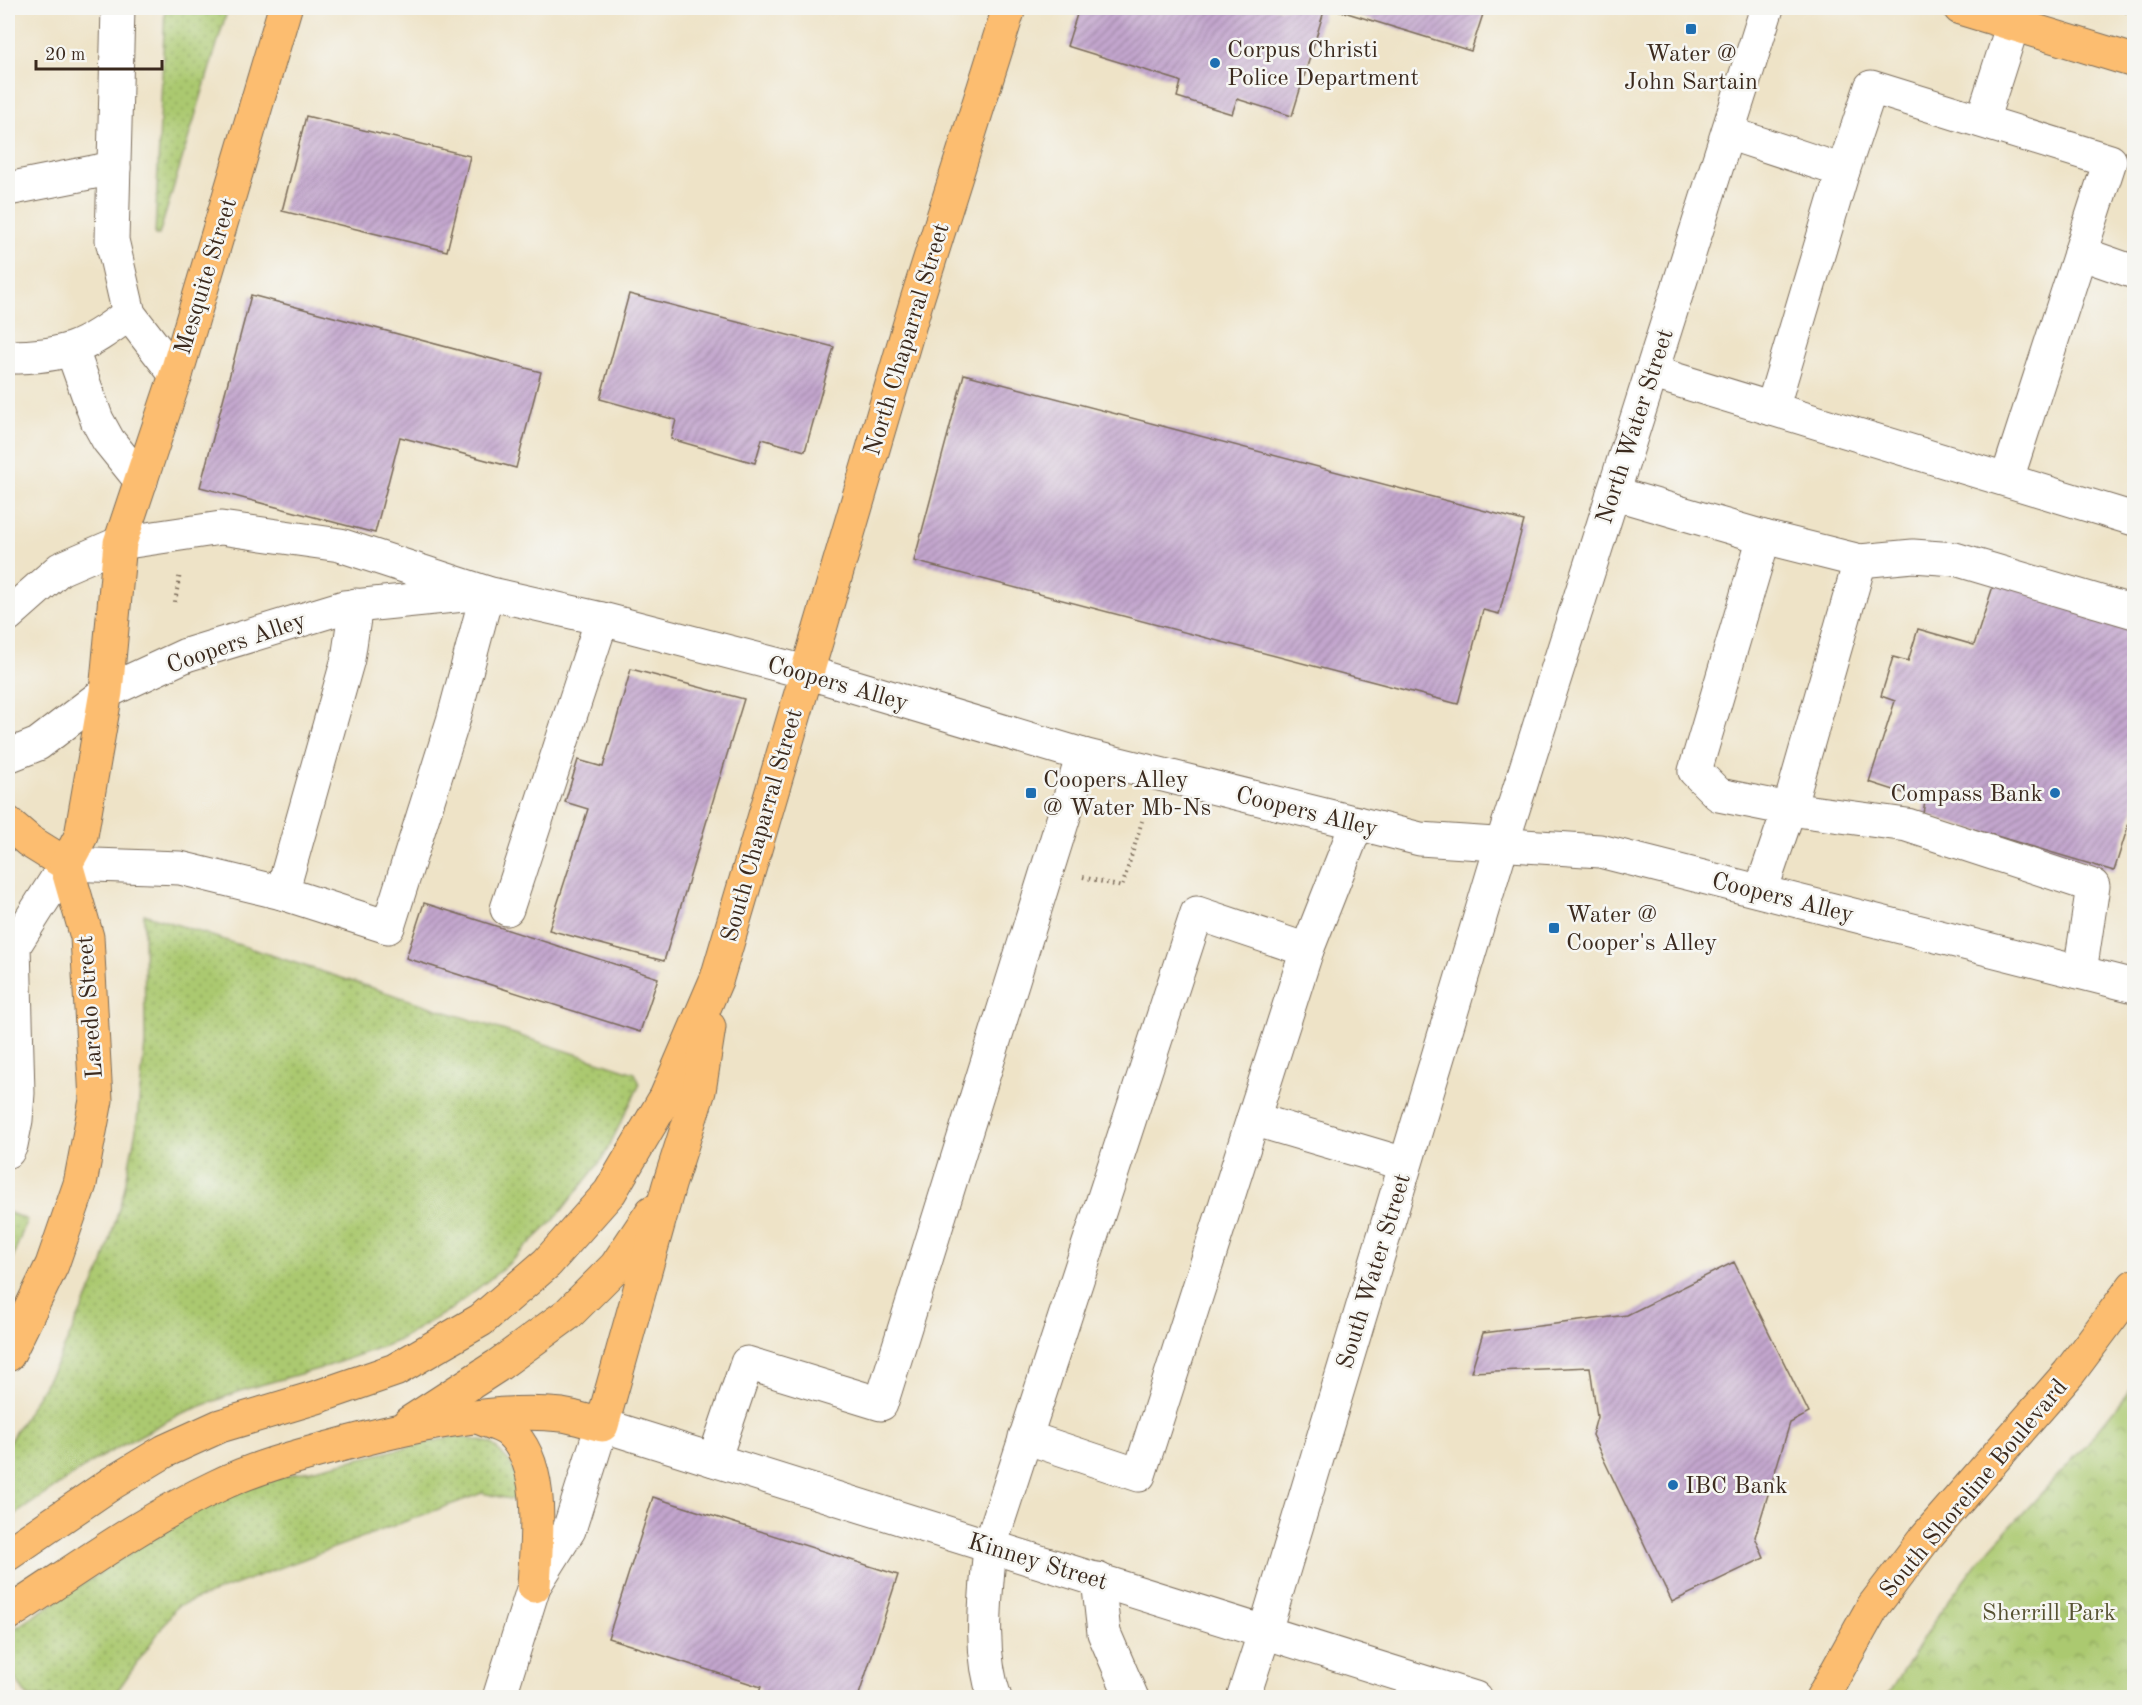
<svg xmlns="http://www.w3.org/2000/svg" width="2142" height="1705" font-family="'Old Standard TT',serif">
	<defs>
		<pattern id="grass-dots" width="8" height="8" patternUnits="userSpaceOnUse" patternTransform="scale(1.5)"><rect width="8" height="8" fill="#abc970"/><path d="M2 2h.1M6 6h.1" fill="none" stroke="#8ca35b" stroke-width="1.8" stroke-linecap="round"/></pattern>
		<pattern id="park-crowns" width="20" height="18" patternUnits="userSpaceOnUse" patternTransform="scale(1.5)"><rect width="20" height="18" fill="#abc970"/><path d="M2 6a3 3 0 1 1 6 0M12 15a3 3 0 1 1 6 0" fill="none" stroke="#8ca35b"/></pattern>
		<pattern id="building-hatch" width="6" height="6" patternUnits="userSpaceOnUse" patternTransform="scale(1.5)"><rect width="6" height="6" fill="#c3a6ce"/><path d="M-1 1l2-2M0 6l6-6M5 7l2-2" fill="none" stroke="#a087a7"/></pattern>
	</defs>
	<rect width="100%" height="100%" fill="#f6f6f2"/>
	<filter id="ink" filterUnits="userSpaceOnUse"><feTurbulence type="fractalNoise" baseFrequency=".0167" numOctaves="2"/><feDisplacementMap in="SourceGraphic" scale="12" xChannelSelector="R" yChannelSelector="G"/><feConvolveMatrix kernelMatrix="1 2 1 2 8 2 1 2 1" color-interpolation-filters="sRGB"/></filter>
	<filter id="wash" filterUnits="userSpaceOnUse"><feTurbulence type="fractalNoise" baseFrequency=".008" numOctaves="4" result="noise"/><feDisplacementMap in="SourceGraphic" scale="24" xChannelSelector="R" yChannelSelector="G"/><feGaussianBlur stdDeviation="1.35" result="paint"/><feColorMatrix in="noise" values="0 0 0 0 0 0 0 0 0 0 0 0 0 0 0 0 0 1.4 0 .05"/><feComposite in="paint" operator="in"/></filter>
	<g filter="url(#wash)">
		<rect width="100%" height="100%" fill="#eee3c7"/>
		<g fill="url(#grass-dots)" stroke="#737a47" stroke-width="1.5">
			<polygon points="165,8 228,8 159,235 155,235"/>
			<polygon points="144,914 635,1073 640,1084 603,1158 555,1219 504,1268 450,1310 395,1342 325,1367 246,1389 178,1415 97,1459 8,1519 8,1444 56,1365 102,1267 124,1191 136,1130 145,1044"/>
			<polygon points="8,1212 27,1220 8,1270"/>
			<polygon points="456,1436 491,1443 509,1461 518,1477 519,1501 482,1493 177,1606 113,1697 28,1697 8,1669 8,1633 136,1549 208,1504 268,1480"/>
		</g>
		<polygon fill="url(#park-crowns)" stroke="#737a47" stroke-width="1.5" points="2134,1385 2134,1697 1886,1697 1940,1612 1977,1563 2085,1446"/>
		<g id="blocks">
			<g fill="url(#building-hatch)">
				<polygon points="1079,8 1325,8 1292,116 1237,99 1232,114 1177,97 1181,82 1177,80 1067,46"/>
				<polygon points="1331,8 1485,8 1471,51"/>
				<polygon points="306,116 470,156 447,251 282,211"/>
				<polygon points="629,294 834,347 805,451 762,439 755,463 671,439 676,420 600,399"/>
				<polygon points="251,295 541,372 516,468 400,437 375,533 200,487"/>
				<polygon points="964,374 1524,521 1499,614 1483,610 1458,704 914,561"/>
				<polygon points="1995,580 2134,625 2134,807 2114,871 1923,814 1925,800 1869,782 1895,701 1881,696 1893,657 1908,661 1918,629 1974,645"/>
				<polygon points="631,669 744,699 664,961 549,930 588,809 565,802 578,760 603,767"/>
				<polygon points="424,903 658,978 640,1032 406,958"/>
				<polygon points="1734,1262 1809,1413 1790,1423 1755,1537 1764,1558 1672,1602 1592,1435 1597,1417 1590,1367 1471,1372 1483,1333 1627,1315"/>
				<polygon points="653,1497 898,1575 858,1698 757,1698 761,1687 608,1638"/>
			</g>
		</g>
	</g>
	<g filter="url(#ink)">
		<use href="#blocks" fill-opacity="0" stroke="#7a6b59" stroke-width="1.5"/>
		<g fill="none" stroke-linecap="round" stroke-linejoin="round">
			<g stroke="#7a6b59" stroke-width="35">
				<g id="minor">
					<polyline points="118,8 112,240 129,314 176,375"/>
					<polyline points="1982,121 2013,24"/>
					<polyline points="1728,133 1843,171"/>
					<polyline points="8,189 114,168"/>
					<polyline points="2080,253 2134,272"/>
					<polyline points="72,350 97,420 108,440 141,481"/>
					<path d="M8 357C66 357 83 348 129 314"/>
					<polyline points="1651,372 2134,519"/>
					<polyline points="1772,409 1843,171 1871,87 2110,161 2007,479"/>
					<polyline points="1613,493 1764,537 1860,561 1913,556 1955,559 2134,612"/>
					<polyline points="1764,537 1695,771 1719,795 1789,809 1907,825 2093,886 2080,972"/>
					<polyline points="8,615 60,569 120,543 221,528 340,545 487,593 602,619 806,672 1083,755 1357,823 1420,839 1600,851 2134,986"/>
					<polyline points="8,756 38,744 106,692 186,655 344,607 474,594"/>
					<polyline points="1761,891 1789,809 1860,561"/>
					<polyline points="282,893 348,659 356,605"/>
					<polyline points="507,909 602,619"/>
					<polyline points="1253,1119 1405,1164"/>
					<polyline points="8,1151 11,1145 16,1120 18,1093 14,946 66,864 180,868 282,893 388,927 453,721 487,593"/>
					<polyline points="1025,1437 1139,1475 1307,950 1357,823"/>
					<polyline points="714,1460 747,1363 881,1404 1083,755"/>
					<polyline points="1098,1579 1104,1633 1132,1698"/>
					<polyline points="499,1698 534,1586 569,1530 602,1425 1475,1698"/>
					<path d="M995 1698C978 1649 986 1596 990 1546L1197 913 1307 950"/>
					<polyline points="1243,1698 1265,1631 1502,844 1767,8"/>
				</g>
			</g>
			<g stroke="#7a6b59" stroke-width="35">
				<g id="major">
					<polyline points="1960,8 2134,61"/>
					<polyline points="8,823 29,841 66,864"/>
					<polyline points="8,1355 52,1265 80,1184 96,1100 87,937 66,864 81,836 106,692 120,543 176,375 285,8"/>
					<path d="M480 1418C489 1422 502 1425 509 1431 547 1465 536 1541 534 1586"/>
					<polyline points="409,1423 497,1366 568,1314 616,1266 652,1212"/>
					<polyline points="8,1554 112,1483 165,1451 220,1426 317,1397 395,1370 481,1320 547,1263 610,1192 666,1097 717,978 916,303 1009,8"/>
					<path d="M8 1614C76 1570 143 1521 217 1486 254 1468 294 1457 333 1447 402 1428 491 1407 562 1415 576 1417 589 1422 602 1425L669 1185 699 1091 709 1027"/>
					<polyline points="1822,1698 1872,1608 1926,1537 2069,1373 2134,1286"/>
				</g>
			</g>
			<g stroke="#7a6b59" stroke-width="4" stroke-dasharray="1.5 4.5" stroke-linecap="butt">
				<polyline points="2114,8 2134,14"/>
				<polyline points="175,602 180,573"/>
				<polyline points="1083,877 1122,887 1142,821"/>
				<polyline points="1308,1698 1309,1698"/>
			</g>
			<use href="#minor" stroke="#fff" stroke-width="33"/>
			<use href="#major" stroke="#fcbd6f" stroke-width="33"/>
		</g>
	</g>
	<g fill="#1f6fb2" stroke="#f6f6f2" stroke-width="2">
		<rect x="1685" y="23" width="12" height="12" rx="3"/>
		<circle cx="1215" cy="63" r="6"/>
		<rect x="1025" y="787" width="12" height="12" rx="3"/>
		<circle cx="2055" cy="793" r="6"/>
		<rect x="1548" y="922" width="12" height="12" rx="3"/>
		<circle cx="1673" cy="1485" r="6"/>
	</g>
	<g text-anchor="middle" stroke-width="5" stroke-linejoin="round" paint-order="stroke">
		<g font-size="24" fill="#3b2a1e" stroke="#f6f6f2" text-anchor="start">
			<text x="1227" y="57">Corpus Christi<tspan x="1227" dy="28">Police Department</tspan></text>
			<text x="1691" y="61" text-anchor="middle">Water @<tspan x="1691" dy="28">John Sartain</tspan></text>
			<text x="1043" y="787">Coopers Alley<tspan x="1043" dy="28">@ Water Mb-Ns</tspan></text>
			<text x="2043" y="801" text-anchor="end">Compass Bank</text>
			<text x="1566" y="922">Water @<tspan x="1566" dy="28">Cooper's Alley</tspan></text>
			<text x="1685" y="1493">IBC Bank</text>
		</g>
		<g font-size="24" fill="#3b2a1e" stroke="#f6f6f2">
			<text transform="translate(205 276) rotate(-73)" y="8">Mesquite Street</text>
			<text transform="translate(906 339) rotate(-73)" y="8">North Chaparral Street</text>
			<text transform="translate(1634 426) rotate(-72)" y="8">North Water Street</text>
			<text transform="translate(236 642) rotate(-19)" y="8">Coopers Alley</text>
			<text transform="translate(838 683) rotate(16)" y="8">Coopers Alley</text>
			<text transform="translate(1307 811) rotate(14)" y="8">Coopers Alley</text>
			<text transform="translate(761 825) rotate(-74)" y="8">South Chaparral Street</text>
			<text transform="translate(1783 897) rotate(14)" y="8">Coopers Alley</text>
			<text transform="translate(89 1007) rotate(-94)" y="8">Laredo Street</text>
			<text transform="translate(1373 1271) rotate(-73)" y="8">South Water Street</text>
			<text transform="translate(1973 1488) rotate(-50)" y="8">South Shoreline Boulevard</text>
			<text transform="translate(1038 1561) rotate(17)" y="8">Kinney Street</text>
		</g>
		<g font-size="24" fill="#575232" stroke="#f6f6f2">
			<text x="2049" y="1620">Sherrill Park</text>
		</g>
	</g>
	<rect width="2142" height="1705" fill="none" stroke="#f6f6f2" stroke-width="30"/>
	<path d="M36 60v9h126v-9" fill="none" stroke="#3b2a1e" stroke-width="3"/>
	<text x="45" y="60" font-size="18" fill="#3b2a1e" stroke="#f6f6f2" stroke-width="4.5" paint-order="stroke">20 m</text>
</svg>
